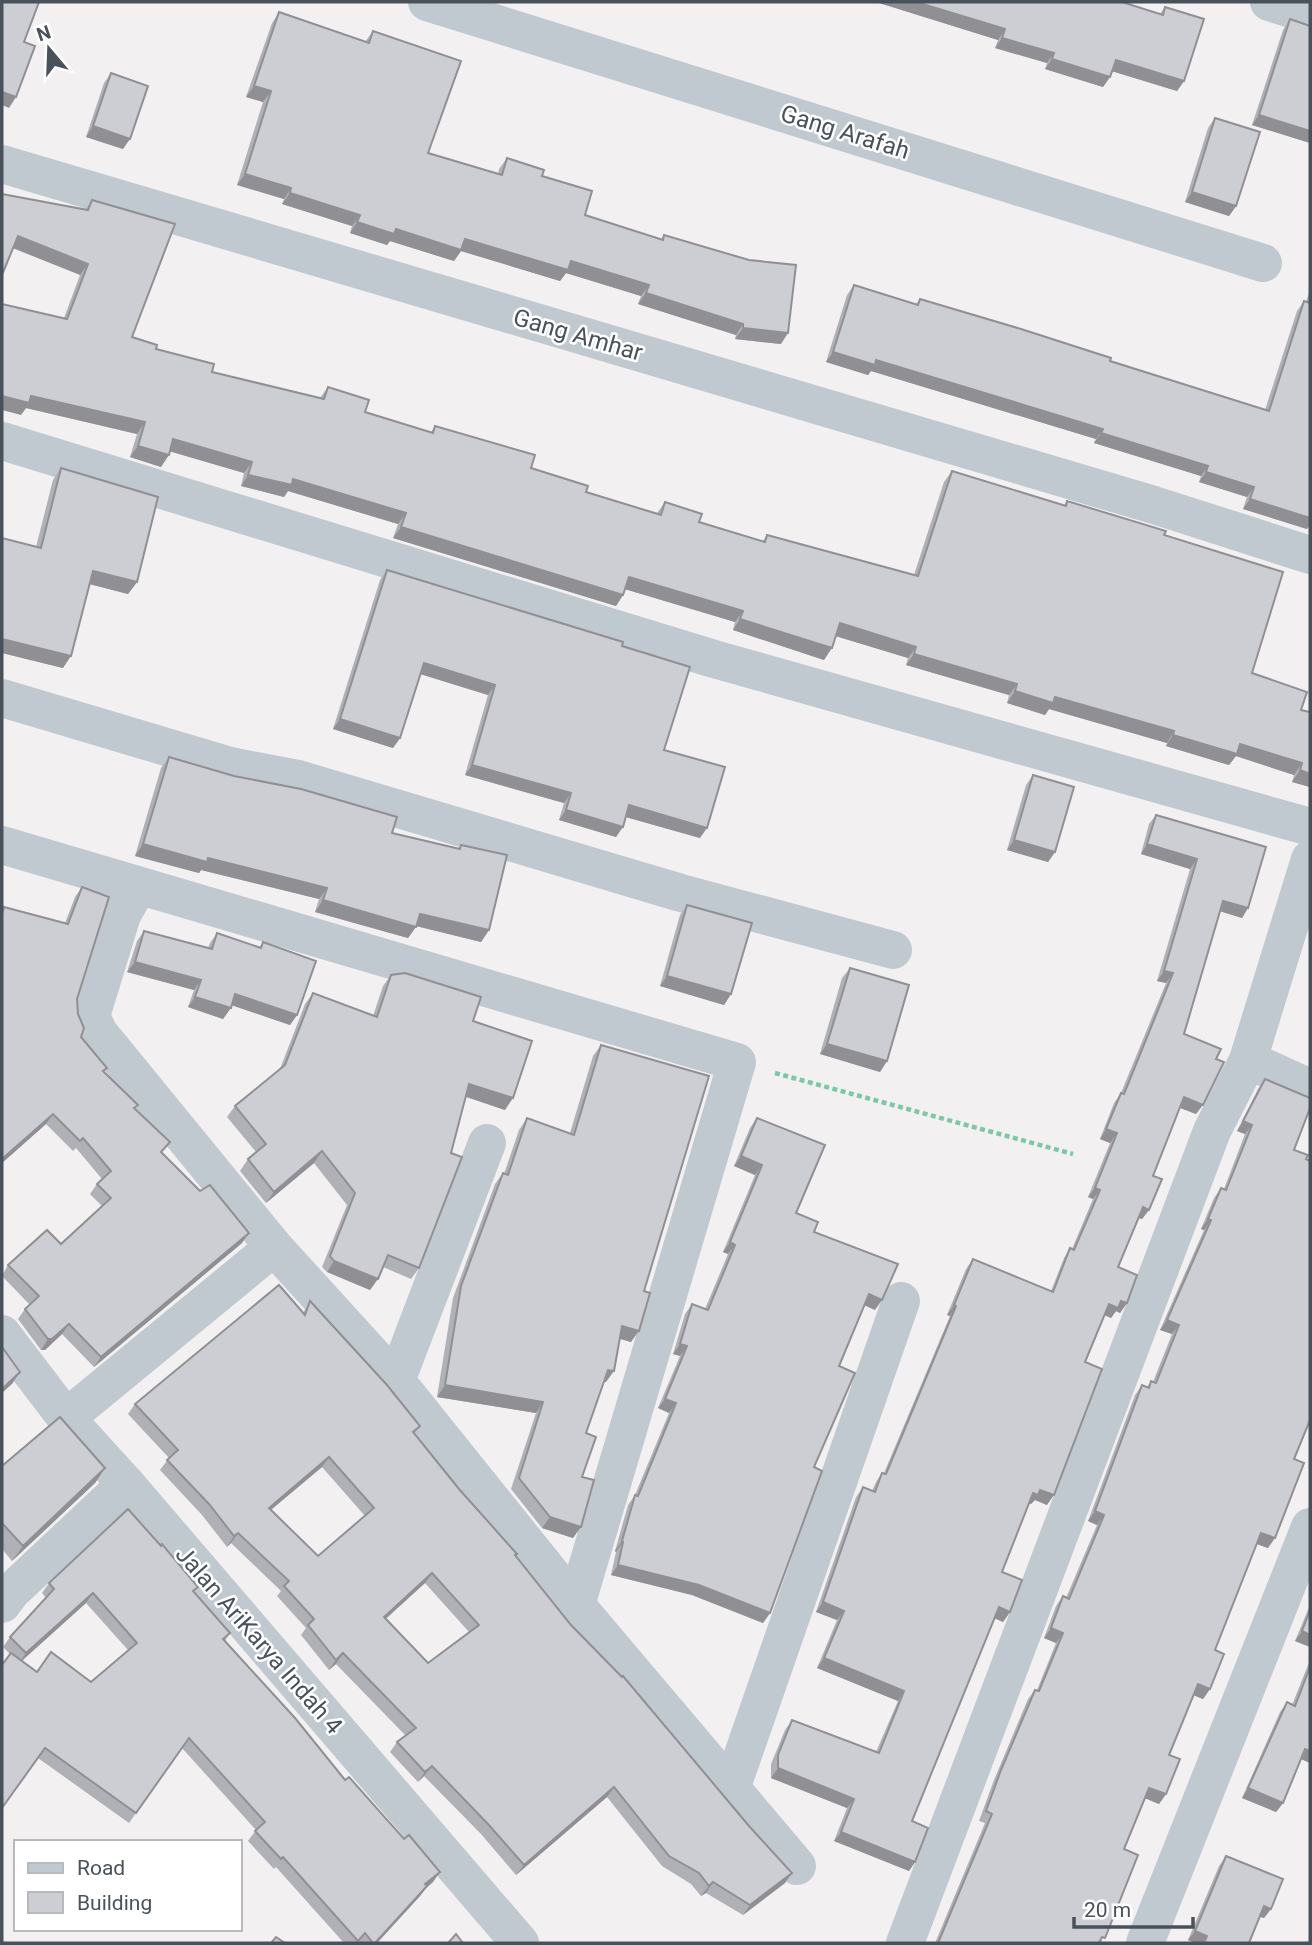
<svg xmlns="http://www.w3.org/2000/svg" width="1312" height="1945" font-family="Roboto,sans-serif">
	<rect width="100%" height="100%" fill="#f2f0f0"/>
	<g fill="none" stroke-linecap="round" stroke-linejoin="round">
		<polyline stroke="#7cc7a6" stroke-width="4.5" stroke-dasharray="5 3.5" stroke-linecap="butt" points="775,1073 1073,1154"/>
		<g stroke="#c1c9d0" stroke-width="38">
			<polyline points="427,2 1263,263"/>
			<polyline points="1269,2 1310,15"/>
			<polyline points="2,164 1154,505 1310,555"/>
			<polyline points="2,441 714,659 1310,827"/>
			<polyline points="2,698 230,766 298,779 681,893 893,950"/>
			<polyline points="2,845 737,1062 576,1605"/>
			<polyline points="138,886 122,915 91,1016 99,1033 274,1247 396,1381 576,1605 797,1866"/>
			<polyline points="1248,1060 1310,1088"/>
			<polyline points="2,1334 66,1418 126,1484 520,1943"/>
			<polyline points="396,1381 487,1143"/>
			<polyline points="66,1418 274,1247"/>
			<polyline points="2,1604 11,1592 126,1484"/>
			<polyline points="731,1789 901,1301"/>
			<polyline points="905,1943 1212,1131 1248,1060 1310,859"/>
			<polyline points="1145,1943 1310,1527"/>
		</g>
	</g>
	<g fill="#b0b1b6" fill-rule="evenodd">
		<polygon points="876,2 1160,14 1165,7 1184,81 1177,91 1112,71 1110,77 1103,87 1045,69 1047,63 995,48 998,40"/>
		<polygon points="279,12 365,42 373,31 428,153 498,174 499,169 507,158 542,176 585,215 661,239 664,235 781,344 735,339 736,335 638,304 641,296 566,273 560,281 461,251 454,261 390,241 387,245 350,233 352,226 282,204 284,199 237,185 263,102 246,97 272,23"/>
		<polygon points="1290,19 1310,26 1310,143 1252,125 1283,30"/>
		<polygon points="111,73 123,149 86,137 104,83"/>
		<polygon points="1215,118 1236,206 1229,216 1185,202 1208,128"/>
		<polygon points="2,194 85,210 92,200 132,337 156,349 212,372 320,398 328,387 365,412 431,432 435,426 586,492 657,513 665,502 699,522 763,541 767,535 914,575 944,482 952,471 1064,505 1067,501 1164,535 1252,673 1301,710 1310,712 1310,787 1292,782 1294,775 1236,756 1229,765 1166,746 1167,743 1049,709 1045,715 1007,703 1009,695 906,665 908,658 836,636 824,660 733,630 735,622 625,589 623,595 616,606 393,538 398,524 288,491 284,497 241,486 244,473 170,451 161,467 130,457 137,434 26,408 21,415 64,318 80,275"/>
		<polygon points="854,285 916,304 920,299 1265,410 1297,311 1304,301 1306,302 1310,290 1310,525 1307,529 1243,509 1247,497 1199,482 1201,476 1094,443 1096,439 871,371 868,375 826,362 847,295"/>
		<polygon points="61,468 137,582 128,594 90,584 63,668 2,653 2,538 36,547 53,480"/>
		<polygon points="387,570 622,646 700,838 626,817 616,837 559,820 564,803 465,775 488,695 420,674 400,738 393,748 333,729 380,580"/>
		<polygon points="169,757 392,833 458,849 461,845 489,930 481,942 416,926 408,938 315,912 319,899 201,870 199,873 135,856 161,768"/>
		<polygon points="1033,775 1055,852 1048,862 1007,850 1026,785"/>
		<polygon points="1156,815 1248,908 1242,918 1220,911 1184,1034 1196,1114 1180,1108 1153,1176 1149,1210 1142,1219 1138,1218 1118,1267 1127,1303 1120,1313 1116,1311 1111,1318 1104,1315 1085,1362 1047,1505 1035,1500 1031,1504 1029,1503 1002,1572 1010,1612 1003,1622 994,1618 912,1821 915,1862 909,1871 834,1841 847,1808 771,1778 771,1764 785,1730 792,1720 876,1752 898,1701 817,1668 837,1620 816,1612 856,1497 863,1487 872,1491 876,1482 882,1473 884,1473 950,1316 947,1315 966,1269 973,1259 1051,1291 1064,1258 1070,1248 1072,1249 1093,1199 1088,1197 1110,1143 1100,1139 1114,1103 1121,1093 1166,983 1157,981 1190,869 1141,854 1149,824"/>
		<polygon points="82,887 77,999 81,1037 107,1068 104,1072 135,1109 162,1153 242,1243 94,1367 62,1334 45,1350 41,1350 18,1319 25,1309 30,1305 2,1276 8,1265 61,1244 102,1206 90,1194 97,1184 102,1179 76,1148 73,1151 46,1124 2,1163 2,910 4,907 65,923 75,897"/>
		<polygon points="687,905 731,994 724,1005 660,986 680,915"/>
		<polygon points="144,931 208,948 210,943 217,933 259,948 263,942 297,1015 290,1025 232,1005 223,1019 188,1007 194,990 127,972 137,941"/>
		<polygon points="850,968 887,1061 880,1072 820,1054 842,978"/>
		<polygon points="391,975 473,1021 505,1110 466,1097 419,1268 411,1279 383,1267 370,1290 327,1272 322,1267 347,1205 314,1163 266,1203 240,1171 248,1159 256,1152 227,1117 235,1106 280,1069 305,1004 313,993 373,1016 383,986"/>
		<polygon points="601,1045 644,1291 631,1342 620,1339 606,1382 604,1382 586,1433 582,1477 573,1538 542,1528 511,1489 536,1413 437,1397 453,1298 495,1184 503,1173 504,1174 519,1130 527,1118 570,1133 593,1056"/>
		<polygon points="1265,1079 1294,1150 1306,1159 1294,1459 1268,1548 1257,1544 1215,1650 1210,1689 1203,1699 1193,1695 1169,1755 1166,1794 1159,1804 1145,1798 1124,1849 1101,1943 935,1943 985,1823 979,1821 994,1780 1028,1699 1035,1690 1037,1690 1056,1643 1044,1638 1056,1606 1063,1596 1066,1598 1097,1525 1088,1521 1135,1395 1142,1385 1147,1387 1151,1381 1153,1382 1172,1334 1160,1330 1204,1230 1201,1229 1214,1198 1221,1188 1224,1189 1245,1134 1237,1131 1258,1089"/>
		<polygon points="757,1118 796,1213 814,1232 875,1310 864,1305 839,1366 814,1467 770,1613 763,1623 692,1595 611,1575 616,1552 615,1551 628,1505 635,1495 669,1413 658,1408 680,1356 673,1354 685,1314 692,1304 705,1309 728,1254 723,1252 755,1175 734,1166 750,1128"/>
		<path d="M310 1301 420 1426 414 1434 785 1883 743 1915 706 1893 701 1896 691 1884 662 1866 607 1797 516 1875 481 1834 424 1776 418 1782 390 1752 397 1742 406 1736 336 1664 329 1670 301 1635 306 1628 277 1596 281 1591 231 1543 227 1547 202 1515 160 1470 169 1458 128 1414 135 1404 303 1313ZM322 1467 365 1516 318 1556 271 1510ZM425 1583 469 1632 428 1663 386 1619Z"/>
		<polygon points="2,1466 105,1468 95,1483 12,1561 2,1549"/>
		<path d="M49 1583 194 1592 230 1633 225 1641 433 1882 426 1888 420 1896 377 1943H344L276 1867 274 1869 248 1841 256 1830 182 1748 129 1823 38 1758 10 1654 3 1647 10 1637 46 1598 42 1593ZM86 1603 128 1650 91 1682 37 1672 22 1661Z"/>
		<polygon points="1310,1605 1310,1647 1295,1641"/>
		<polygon points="1310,1660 1310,1763 1301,1759 1283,1803 1276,1812 1242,1798 1280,1712 1287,1702 1292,1705"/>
		<polygon points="1226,1856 1271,1909 1264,1918 1260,1917 1249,1943 1195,1943 1188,1940 1219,1866"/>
	</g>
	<g fill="#909094">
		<polygon points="876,2 916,2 1005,29 998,40"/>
		<polygon points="1002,38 1054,53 1047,63 995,48"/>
		<polygon points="1052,59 1110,77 1103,87 1045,69"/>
		<polygon points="1116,60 1184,81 1177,91 1108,70"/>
		<polygon points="254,86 271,91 263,102 246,97"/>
		<polygon points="2,92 16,97 9,108 2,105"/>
		<polygon points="1259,115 1310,131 1310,143 1252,125"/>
		<polygon points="93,126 130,139 123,149 86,137"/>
		<polygon points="245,174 291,188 284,199 237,185"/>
		<polygon points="1192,192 1236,206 1229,216 1185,202"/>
		<polygon points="290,193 360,215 352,226 282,204"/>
		<polygon points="357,222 465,239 571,261 649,285 641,296 566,273 560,281 461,251 454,261 390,241 387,245 350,233"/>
		<polygon points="18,236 88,264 80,275 10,247"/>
		<polygon points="646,293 743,324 736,335 638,304"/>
		<polygon points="743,328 788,333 781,344 735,339"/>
		<polygon points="833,352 876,360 1103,429 1096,439 871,371 868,375 826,362"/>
		<polygon points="2,396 31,396 145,422 137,434 26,408 21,415 2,410"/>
		<polygon points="1101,433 1208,466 1201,476 1094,443"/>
		<polygon points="173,439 252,462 244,473 165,450"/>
		<polygon points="138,446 169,455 161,467 130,457"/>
		<polygon points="1206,472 1254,487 1247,497 1199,482"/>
		<polygon points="248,475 293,479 406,513 398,524 288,491 284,497 241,486"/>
		<polygon points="1250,499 1310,518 1310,525 1307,529 1243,509"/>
		<polygon points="401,527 623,595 616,606 393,538"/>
		<polygon points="93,571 137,582 128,594 85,583"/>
		<polygon points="629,577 743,611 735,622 621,588"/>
		<polygon points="740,619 832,648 824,660 733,630"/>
		<polygon points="840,623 916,647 908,658 832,635"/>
		<polygon points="2,639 71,656 63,668 2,653"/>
		<polygon points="914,654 1017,684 1009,695 906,665"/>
		<polygon points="424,663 495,685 488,695 417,673"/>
		<polygon points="1015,691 1055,697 1174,731 1167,743 1049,709 1045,715 1007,703"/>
		<polygon points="340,719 400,738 393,748 333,729"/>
		<polygon points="1173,735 1240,744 1302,763 1294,775 1236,756 1229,765 1166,746"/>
		<polygon points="472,765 571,793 564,803 465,775"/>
		<polygon points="1300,770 1310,774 1310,787 1292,782"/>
		<polygon points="629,805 707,828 700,838 622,816"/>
		<polygon points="566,810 623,827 616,837 559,820"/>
		<polygon points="1014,840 1055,852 1048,862 1007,850"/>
		<polygon points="143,844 208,858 327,888 319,899 201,870 199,873 135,856"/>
		<polygon points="1147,844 1197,859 1190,869 1141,854"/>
		<polygon points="323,900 416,927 408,938 315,912"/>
		<polygon points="1223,901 1248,908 1242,918 1216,910"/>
		<polygon points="420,914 489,930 481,942 412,925"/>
		<polygon points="135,962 201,980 194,990 127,972"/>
		<polygon points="1164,971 1173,973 1166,983 1157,981"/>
		<polygon points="667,976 731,994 724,1005 660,986"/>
		<polygon points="235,994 297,1015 290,1025 228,1004"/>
		<polygon points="195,997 231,1008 223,1019 188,1007"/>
		<polygon points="827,1044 887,1061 880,1072 820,1054"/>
		<polygon points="469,1084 513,1098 505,1110 461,1095"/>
		<polygon points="1184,1097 1203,1105 1196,1114 1178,1107"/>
		<polygon points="53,1114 46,1124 2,1163 2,1159"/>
		<polygon points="1243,1121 1252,1125 1245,1134 1237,1131"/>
		<polygon points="1106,1129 1117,1133 1110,1143 1100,1139"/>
		<polygon points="322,1151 314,1163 266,1203 274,1192"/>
		<polygon points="741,1156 762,1165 755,1175 734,1166"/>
		<polygon points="1095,1188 1100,1190 1093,1199 1088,1197"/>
		<polygon points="1143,1207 1149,1210 1142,1219 1136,1217"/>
		<polygon points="1208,1219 1211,1220 1204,1230 1201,1229"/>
		<polygon points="249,1233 242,1243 94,1367 101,1357"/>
		<polygon points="730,1242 735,1245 728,1254 723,1252"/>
		<polygon points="334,1261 378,1279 370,1290 327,1272"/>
		<polygon points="869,1294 882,1300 875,1310 862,1304"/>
		<polygon points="1121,1301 1127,1303 1120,1313 1116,1311 1111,1318 1102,1314 1109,1304"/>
		<polygon points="954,1305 956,1306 950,1316 947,1315"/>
		<polygon points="1167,1320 1179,1325 1172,1334 1160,1330"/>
		<polygon points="69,1324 62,1334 45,1350 41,1350 48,1339"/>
		<polygon points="622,1326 639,1331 631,1342 614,1337"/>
		<polygon points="680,1344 687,1346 680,1356 673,1354"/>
		<polygon points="608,1370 614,1371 606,1382 600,1382"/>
		<polygon points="20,1372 12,1384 2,1393 2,1389"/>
		<polygon points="445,1385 543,1402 536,1413 437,1397"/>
		<polygon points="665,1399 676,1403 669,1413 658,1408"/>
		<polygon points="329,1457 322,1467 261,1518 269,1508"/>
		<polygon points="105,1468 95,1483 12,1561 23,1546"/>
		<polygon points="1040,1490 1054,1495 1047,1505 1035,1500 1031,1504 1027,1502 1033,1493"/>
		<polygon points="1095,1511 1104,1515 1097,1525 1088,1521"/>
		<polygon points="550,1517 581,1527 573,1538 542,1528"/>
		<polygon points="238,1533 231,1543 227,1547 234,1536"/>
		<polygon points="1261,1533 1275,1538 1268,1548 1254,1543"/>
		<polygon points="622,1541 623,1542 616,1552 615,1551"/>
		<polygon points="618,1565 699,1585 770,1613 763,1623 692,1595 611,1575"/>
		<polygon points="432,1573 425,1583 376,1627 384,1617"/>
		<polygon points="93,1593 86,1603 19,1663 26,1653"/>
		<polygon points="823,1602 844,1611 837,1620 816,1612"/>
		<polygon points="999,1607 1010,1612 1003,1622 992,1617"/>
		<polygon points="1051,1628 1063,1633 1056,1643 1044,1638"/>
		<polygon points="1302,1631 1310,1635 1310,1647 1295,1641"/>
		<polygon points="343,1653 336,1664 329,1670 336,1660"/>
		<polygon points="824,1658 904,1691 898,1701 817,1668"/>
		<polygon points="1198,1684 1210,1689 1203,1699 1191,1694"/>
		<polygon points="1305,1749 1310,1751 1310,1763 1299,1758"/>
		<polygon points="432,1766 424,1776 418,1782 425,1772"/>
		<polygon points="778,1768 854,1799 847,1808 771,1778"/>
		<polygon points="614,1787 607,1797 516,1875 524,1865"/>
		<polygon points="1149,1788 1166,1794 1159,1804 1142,1797"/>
		<polygon points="1248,1788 1283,1803 1276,1812 1242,1798"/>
		<polygon points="841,1832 915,1862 909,1871 834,1841"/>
		<polygon points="440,1872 433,1882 426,1888 420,1896 377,1943 375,1943 425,1884"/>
		<polygon points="792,1873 785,1883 743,1915 750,1905"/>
		<polygon points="713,1882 706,1893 701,1896 709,1886"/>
		<polygon points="1264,1906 1271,1909 1264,1918 1258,1916"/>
		<polygon points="1195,1931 1207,1936 1202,1943 1195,1943 1188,1940"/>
	</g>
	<g fill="#cdced4" stroke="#909094" stroke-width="2" fill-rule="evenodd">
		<polygon points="2,2 39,2 24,42 35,46 16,97 2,92"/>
		<polygon points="916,2 1122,2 1163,15 1165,7 1204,19 1184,81 1116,60 1110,77 1052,59 1054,53 1002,38 1005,29"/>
		<polygon points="279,12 369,43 373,31 461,61 428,153 502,175 507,158 544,170 542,176 592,191 585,215 663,240 664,235 749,260 796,265 788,333 743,328 743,324 646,293 649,285 571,261 568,270 465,239 461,250 396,229 394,234 357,222 360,215 290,193 291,188 245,174 271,91 254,86"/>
		<polygon points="1290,19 1310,26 1310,131 1259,115"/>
		<polygon points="111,73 148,86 130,139 93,126"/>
		<polygon points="1215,118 1260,132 1236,206 1192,192"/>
		<polygon points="2,194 88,210 92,200 175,224 132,337 157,345 156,349 214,364 212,372 324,399 328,387 369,400 365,412 433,433 435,426 535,455 531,468 588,486 586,492 661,515 665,502 702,514 699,522 765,542 767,535 918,576 952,471 1066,506 1067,501 1166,531 1164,535 1283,572 1252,673 1307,692 1301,710 1310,712 1310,774 1300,770 1302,763 1240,744 1237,754 1173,735 1174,731 1055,697 1053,703 1015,691 1017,684 914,654 916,647 840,623 832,648 740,619 743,611 629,577 623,595 401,527 406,513 293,479 292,485 248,475 252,462 173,439 169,455 138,446 145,422 31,396 29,403 2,396 2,304 67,319 88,264 18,236 2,275"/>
		<polygon points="854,285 918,305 920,299 1021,329 1111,358 1110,361 1269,411 1304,301 1310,303 1310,302 1310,518 1250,499 1254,487 1206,472 1208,466 1101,433 1103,429 876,360 875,365 833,352"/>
		<polygon points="61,468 158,497 137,582 93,571 71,656 2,639 2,538 41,548"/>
		<polygon points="387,570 623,642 622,646 690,667 664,750 725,767 707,828 629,805 623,827 566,810 571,793 472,765 495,685 424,663 400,738 340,719"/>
		<polygon points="169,757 234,776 301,789 397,817 392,833 460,849 461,845 507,855 489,930 420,914 416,927 323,900 327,888 208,858 207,862 143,844"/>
		<polygon points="1033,775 1074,787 1055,852 1014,840"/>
		<polygon points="1156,815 1266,847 1248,908 1223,901 1184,1034 1221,1049 1216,1059 1224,1062 1203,1105 1184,1097 1153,1176 1162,1179 1149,1210 1143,1207 1118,1267 1137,1275 1127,1303 1121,1301 1118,1308 1109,1304 1085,1362 1102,1369 1054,1495 1040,1490 1038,1495 1033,1493 1002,1572 1022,1580 1010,1612 999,1607 912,1821 928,1828 915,1862 841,1832 854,1799 778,1768 778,1755 792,1720 879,1753 904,1691 824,1658 844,1611 823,1602 863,1487 875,1492 882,1473 886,1474 956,1306 954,1305 973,1259 1053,1292 1070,1248 1074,1250 1100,1190 1095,1188 1117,1133 1106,1129 1121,1093 1124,1094 1173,973 1164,971 1197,859 1147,844"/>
		<polygon points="82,887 109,897 77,999 78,1014 84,1028 81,1037 107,1068 103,1071 138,1105 134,1108 170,1142 161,1152 200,1191 210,1185 249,1233 101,1357 69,1324 52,1339 48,1339 25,1309 39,1296 8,1265 47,1230 61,1244 111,1198 97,1184 111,1171 83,1138 80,1141 53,1114 2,1159 2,914 4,907 68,924"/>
		<polygon points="687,905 752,923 731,994 667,976"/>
		<polygon points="144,931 212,949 217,933 261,948 263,942 316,961 297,1015 235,994 231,1008 195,997 201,980 135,962"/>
		<polygon points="850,968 909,985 887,1061 827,1044"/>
		<polygon points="405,973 481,997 473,1021 532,1041 513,1098 469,1084 451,1153 462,1157 419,1268 388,1255 378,1279 334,1261 330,1256 355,1193 322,1151 274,1192 248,1159 266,1144 235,1106 285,1065 313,993 377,1017 391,975"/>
		<polygon points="601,1045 709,1076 644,1291 650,1293 639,1331 622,1326 614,1371 608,1370 586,1433 596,1437 582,1477 594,1480 581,1527 550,1517 519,1478 543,1402 445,1385 461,1286 503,1173 508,1175 527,1118 574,1135"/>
		<polygon points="1265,1079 1310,1098 1310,1108 1294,1150 1308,1155 1306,1159 1310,1161 1310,1420 1294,1459 1304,1463 1275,1538 1261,1533 1215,1650 1224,1654 1210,1689 1198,1684 1169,1755 1180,1759 1166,1794 1149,1788 1124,1849 1138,1855 1105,1938 1102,1937 1099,1943 938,1943 992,1814 986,1811 1001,1770 1035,1690 1039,1691 1063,1633 1051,1628 1063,1596 1069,1599 1104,1515 1095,1511 1142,1385 1149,1388 1151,1381 1156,1383 1179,1325 1167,1320 1211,1220 1208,1219 1221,1188 1226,1190 1252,1125 1243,1121"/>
		<polygon points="757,1118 825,1145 796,1213 818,1222 814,1232 898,1264 882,1300 869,1294 839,1366 855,1373 814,1467 822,1471 770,1613 699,1585 618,1565 623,1542 622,1541 635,1495 638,1496 676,1403 665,1399 687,1346 680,1344 692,1304 708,1310 735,1245 730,1242 762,1165 741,1156"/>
		<path d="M279 1285 305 1315 310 1301 387 1385 420 1426 413 1432 459 1489 517 1554 515 1555 571 1625 622 1677 623 1676 749 1826 792 1873 750 1905 713 1882 709 1886 699 1873 669 1856 614 1787 524 1865 488 1824 432 1766 425 1772 397 1742 416 1728 343 1653 336 1660 308 1625 314 1619 284 1586 289 1581 238 1533 234 1536 209 1504 167 1460 178 1450 135 1404ZM329 1457 374 1508 318 1556 269 1508ZM432 1573 479 1625 428 1663 384 1617Z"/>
		<polygon points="2,1347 20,1372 2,1389"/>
		<polygon points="60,1417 105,1468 23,1546 2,1523 2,1466"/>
		<polygon points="128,1509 161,1546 162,1544 198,1587 193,1591 230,1633 223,1639 295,1718 345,1780 349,1777 404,1839 409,1835 440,1872 425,1884 427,1886 375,1943 373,1943 365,1933 358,1941 283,1857 281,1859 255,1831 265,1822 189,1738 136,1813 45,1748 2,1808 2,1665 11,1653 37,1672 51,1652 91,1682 137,1643 93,1593 26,1653 10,1637 54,1589 49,1583"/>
		<polygon points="1310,1610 1310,1635 1302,1631"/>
		<polygon points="1310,1667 1310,1751 1305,1749 1283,1803 1248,1788 1287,1702 1295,1706"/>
		<polygon points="1226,1856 1283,1879 1271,1909 1264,1906 1249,1943 1204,1943 1207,1936 1195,1931"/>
		<polygon points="456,1934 463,1943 448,1943"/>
		<polygon points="276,1937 285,1943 271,1943"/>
	</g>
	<g text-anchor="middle" stroke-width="5" stroke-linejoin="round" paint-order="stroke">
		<g font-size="24" fill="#49525b" stroke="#fff">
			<text transform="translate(845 132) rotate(17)" y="8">Gang Arafah</text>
			<text transform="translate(578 335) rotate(16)" y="8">Gang Amhar</text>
			<text transform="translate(259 1640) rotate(49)" y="8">Jalan AriKarya Indah 4</text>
		</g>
	</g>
	<rect width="1312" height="1945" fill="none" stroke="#49525b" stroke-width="7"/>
	<rect x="14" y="1840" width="228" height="91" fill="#ffffff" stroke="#b6babd" stroke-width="2"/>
	<rect x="28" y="1863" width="35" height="10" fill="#c1c9d0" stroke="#b6babd" stroke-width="2"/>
	<text x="77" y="1875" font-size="21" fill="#49525b">Road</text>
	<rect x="28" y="1892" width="35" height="21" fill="#cdced4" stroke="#b6babd" stroke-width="2"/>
	<text x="77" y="1910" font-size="21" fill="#49525b">Building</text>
	<g transform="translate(49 49) rotate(341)" stroke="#ffffff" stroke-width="5" paint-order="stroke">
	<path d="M0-5L12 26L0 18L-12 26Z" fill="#49525b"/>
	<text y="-10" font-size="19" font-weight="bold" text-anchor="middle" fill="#49525b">N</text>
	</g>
	<path d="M1074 1917v10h119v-10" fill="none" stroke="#49525b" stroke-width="3.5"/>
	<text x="1084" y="1917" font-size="21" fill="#49525b" stroke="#ffffff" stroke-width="5" paint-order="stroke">20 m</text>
</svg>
